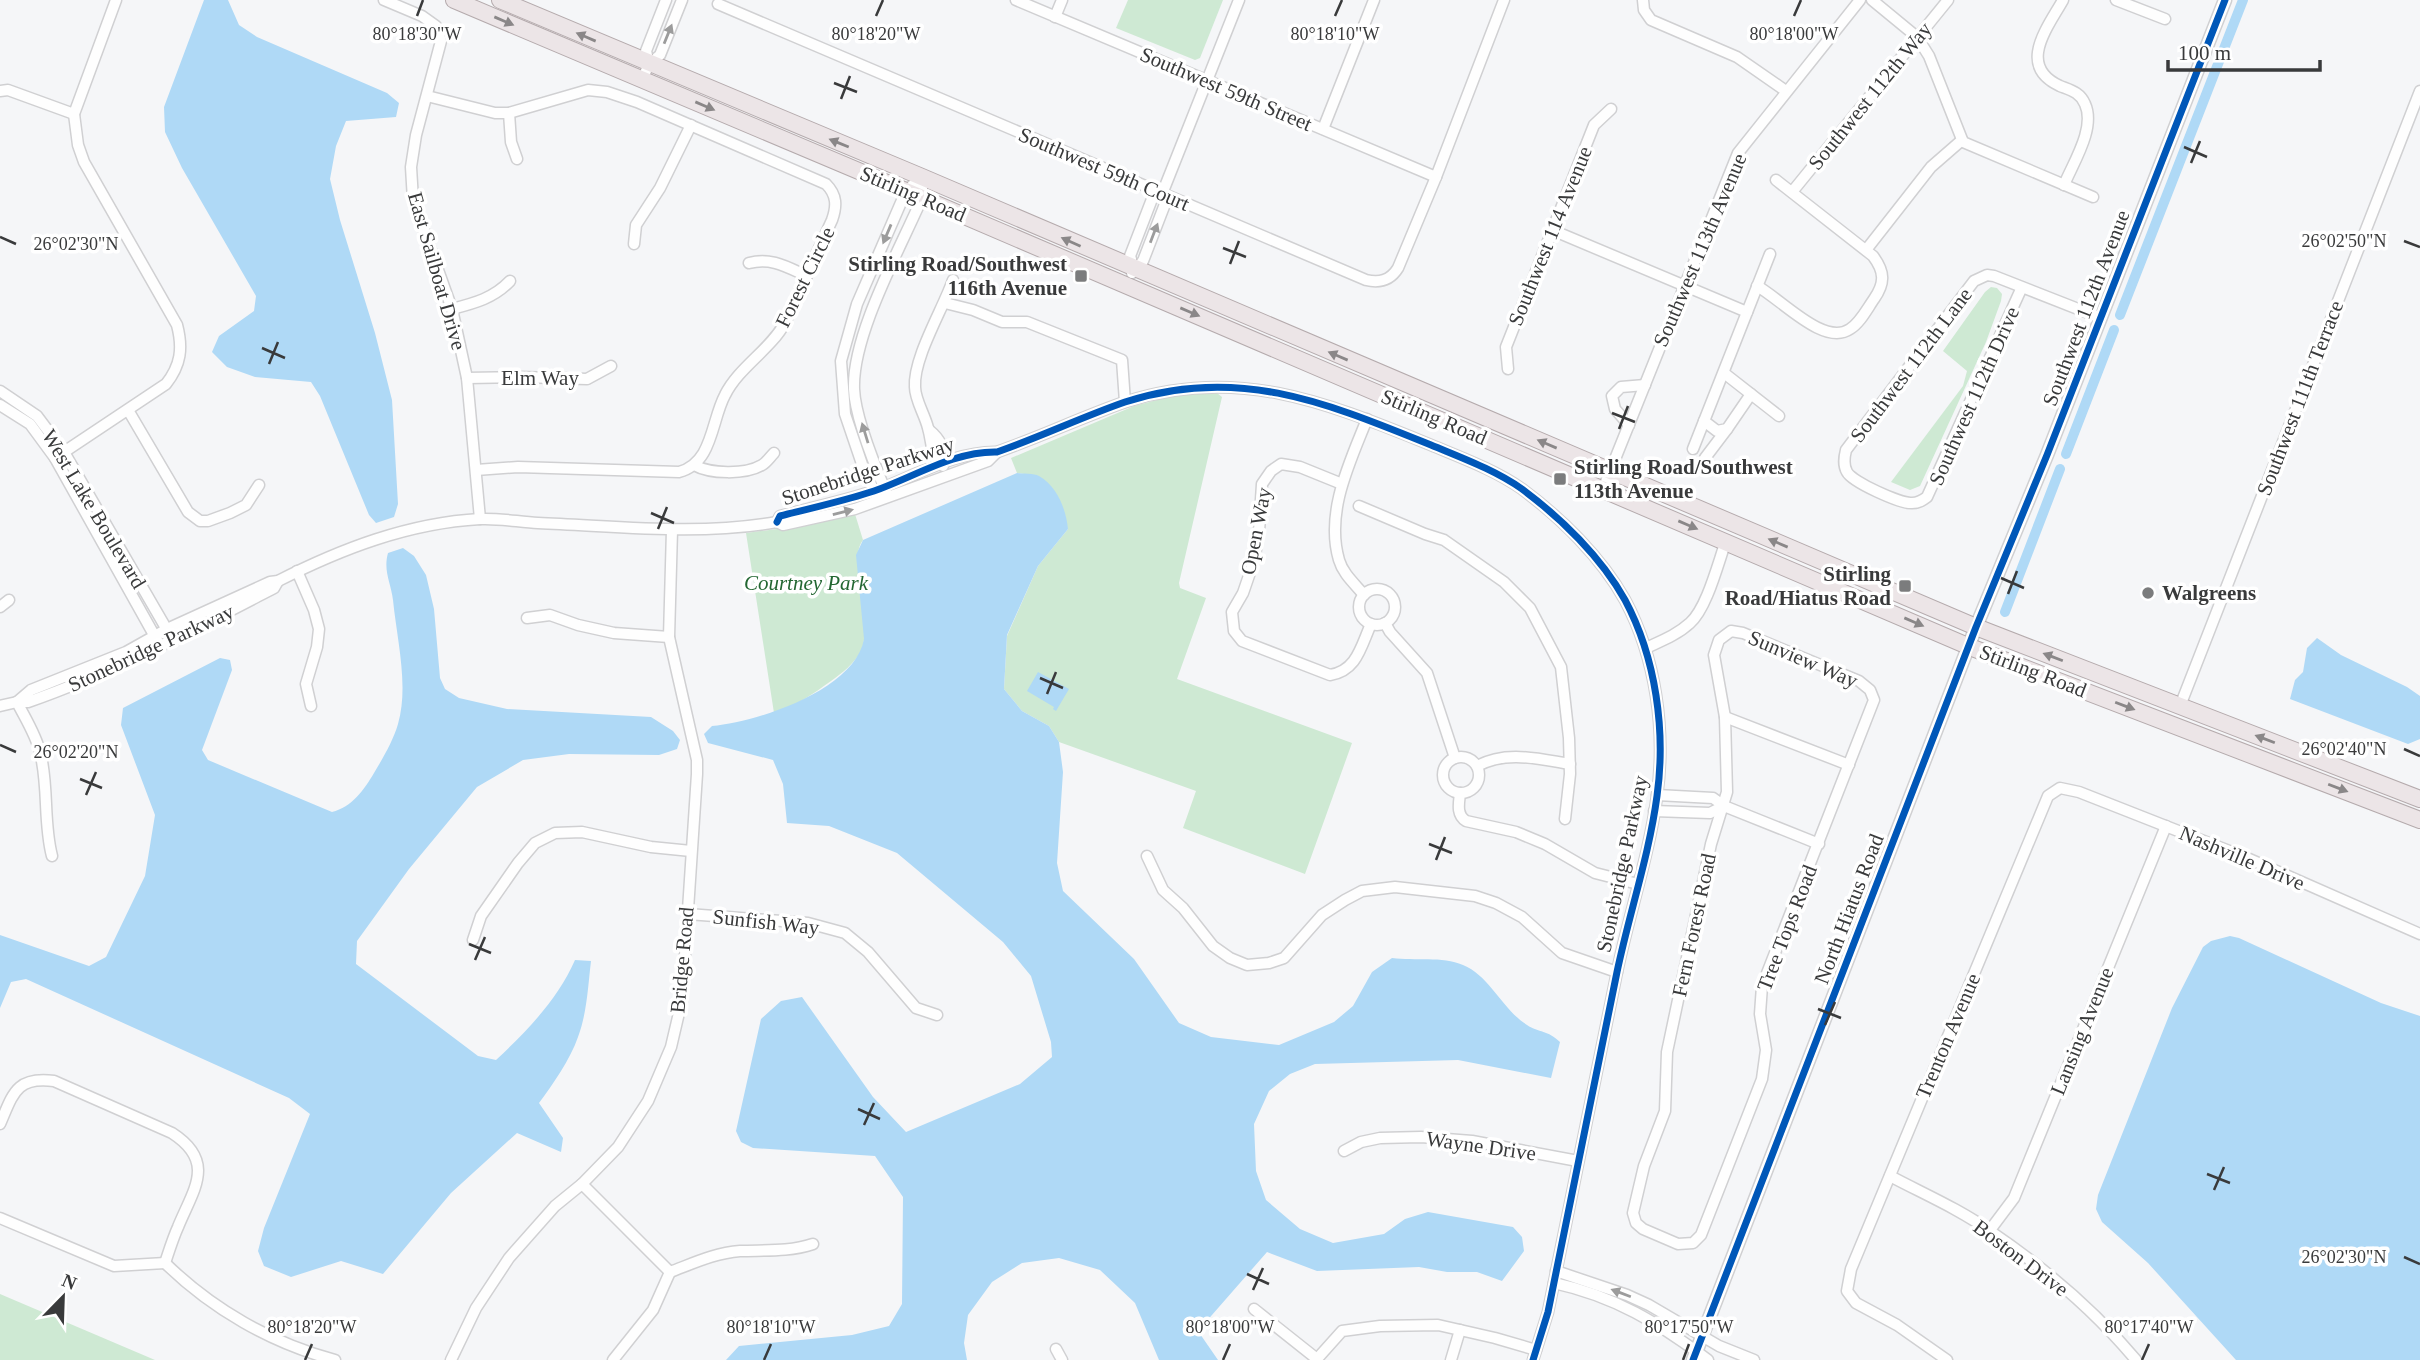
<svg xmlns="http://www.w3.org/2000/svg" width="2420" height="1360" font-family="Georgia,serif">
	<rect width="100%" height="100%" fill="#f5f6f8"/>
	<g fill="#cee9d3">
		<polygon points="1128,0 1223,0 1200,58 1195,60 1116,28"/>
		<polygon points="1991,287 1997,288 2002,294 2001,301 1986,342 1920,486 1910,490 1891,482 1963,386 1967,371 1943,351 1985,292"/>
		<polygon points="1217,393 1222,397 1179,583 1180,588 1206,598 1177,679 1352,743 1305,874 1183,828 1196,791 1059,742 1049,726 1022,711 1004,689 1007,636 1038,566 1068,529 1038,476 1017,473 1011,458 1134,406 1176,395"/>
		<path d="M855 514 863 540C857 548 858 556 858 566 858 587 870 635 861 651 854 664 842 673 831 681 813 694 794 707 774 713L746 533 814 524Z"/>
		<polygon points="0,1294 155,1360 0,1360"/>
	</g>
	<g fill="#afd9f6">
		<polygon points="204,0 228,0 239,25 257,37 387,93 399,103 396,117 346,121 336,146 330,179 340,220 375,333 392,400 398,504 394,517 376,523 369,515 320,396 311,382 255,377 227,367 212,352 219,336 254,311 256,296 182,168 165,132 164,107"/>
		<path d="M1017 473C1023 474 1034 473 1039 476 1058 487 1066 510 1068 529L1038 566 1007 635 1004 689 1022 711 1049 726 1059 742 1063 772 1057 863 1063 891 1134 959 1179 1023 1211 1037 1279 1045 1334 1022 1353 1006 1372 972 1392 958C1415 961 1442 956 1463 965 1490 976 1502 1009 1527 1025 1539 1033 1548 1030 1560 1042L1551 1078 1458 1060 1315 1064 1290 1074 1269 1091 1254 1124 1256 1171 1266 1200 1300 1229 1333 1243 1384 1234 1405 1219 1428 1212 1513 1227 1522 1237 1524 1251 1502 1281 1477 1272H1447L1419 1267 1317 1271 1267 1252 1198 1331 1218 1360H1159L1135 1303 1100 1270 1059 1258 1022 1263 992 1282 968 1315 964 1343 967 1360H726L739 1346 852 1335 889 1326 902 1304 903 1197 875 1156 753 1148 741 1142 736 1131 761 1019 781 1001 802 997 873 1097 906 1132 1020 1084 1052 1057 1051 1042 1031 976 1003 942 897 853 829 826 787 823 783 784 773 760 708 743 704 734 712 726C757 722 855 690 864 639L856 555 863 540Z"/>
		<path d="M403 548 414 556 426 575 434 609 440 678 445 689 459 698 507 709 651 717 673 731 680 740 677 749 659 755 569 754 523 760 477 787 409 869 357 941 356 964 478 1056 496 1060C527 1031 558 999 575 960L591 961C588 986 587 1013 578 1037 570 1060 553 1084 539 1103L563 1138 561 1152 517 1133 451 1193 383 1274 341 1261 291 1277 264 1266 258 1251 264 1228 310 1114 289 1098 26 979 11 982 0 1008V935L89 966 106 957 145 876 155 815 121 725 123 708 220 658 230 660 232 670 202 750 208 760 332 812C352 807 364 790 374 773 383 758 393 741 398 724 409 686 397 640 393 600 391 583 383 571 388 553Z"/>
		<polygon points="2317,638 2341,655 2407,687 2420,696 2420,739 2408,744 2290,699 2295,680 2303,672 2307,648"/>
		<polygon points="1038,672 1069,689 1056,711 1053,709 1054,707 1027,691"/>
		<polygon points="2230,936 2239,938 2381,1003 2420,1016 2420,1360 2236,1360 2148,1263 2102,1222 2096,1209 2098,1195 2172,1008 2203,947 2211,941"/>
	</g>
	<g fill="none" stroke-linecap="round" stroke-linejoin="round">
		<g stroke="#afd9f6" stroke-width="10">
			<polyline points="2120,315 2243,0"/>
			<polyline points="2066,454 2114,330"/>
			<polyline points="2005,612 2060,469"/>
		</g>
		<g stroke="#d0d0d2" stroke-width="13">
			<g id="minor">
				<polyline points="384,0 422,16 436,26 441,41 416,135 411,167 413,200 452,309 467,378 480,519"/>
				<polyline points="1016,0 1436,177"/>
				<polyline points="1643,0 1644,10 1651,20 1737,57 1786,91"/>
				<polyline points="1872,0 1917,37 1929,56 1963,142 2093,197"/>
				<path d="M2063 0C2048 27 2016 66 2060 86 2070 90 2080 92 2085 104 2096 128 2073 163 2064 185"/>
				<polyline points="2116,0 2165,19"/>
				<path d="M718 4 1366 280C1379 283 1390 281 1398 268L1436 177 1504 0"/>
				<polyline points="1055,17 1062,0"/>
				<polyline points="649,64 646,51 666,0"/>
				<polyline points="642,80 649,64 660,55 682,0"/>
				<polyline points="0,91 8,90 74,114"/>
				<path d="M427 96 495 113H509L588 90 607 92 637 102 826 184C837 195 837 206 832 220L785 323C770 350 739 367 725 395 711 421 713 463 679 472L518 467 476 470"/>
				<polyline points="509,113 511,142 517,159"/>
				<polyline points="1323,129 1374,0"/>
				<polyline points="1792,192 1948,0"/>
				<polyline points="1552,230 1747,312"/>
				<polyline points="634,244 636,225 660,188 691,125"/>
				<polyline points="1866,250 1931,167 1962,140"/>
				<path d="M749 263C771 257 787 267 807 276"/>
				<polyline points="1134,269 1130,256 1152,199 1162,194 1239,0"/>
				<polyline points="1132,273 1143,261 1165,204 1162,194"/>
				<path d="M1757 286C1781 299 1824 347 1850 329 1860 323 1867 309 1874 299 1885 283 1885 272 1873 256L1776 180"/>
				<path d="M2022 287 1927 497C1923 500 1919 503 1912 503 1901 504 1852 482 1847 472 1843 465 1844 458 1846 450L1974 281 1987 275 1994 276 2101 318"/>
				<polyline points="945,303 973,310 1002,322 1027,322 1122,360 1125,402"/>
				<path d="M452 309C475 303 494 298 510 281"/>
				<polyline points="1508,369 1506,347 1594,125 1611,109"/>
				<polyline points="1724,373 1779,416"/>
				<polyline points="467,378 521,377 587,379 611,366"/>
				<polyline points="0,391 37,416 64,452 170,635"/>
				<polyline points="0,405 30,424 55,458 158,642"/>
				<polyline points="128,410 188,512 200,521 208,521 230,513 246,505 259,485"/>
				<polyline points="1704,421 1717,431 1727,429 1751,394"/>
				<polyline points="1629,425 1615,409 1612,396 1621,387 1645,385"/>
				<path d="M929 430C939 438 947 450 942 463"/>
				<polyline points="1693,449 1770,254"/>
				<path d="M55 458 166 384C181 365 183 348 177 325L84 162 78 145 74 114 116 0"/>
				<polyline points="1705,458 1727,429"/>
				<path d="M694 465C710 474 745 475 762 465 766 463 770 457 774 453"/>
				<path d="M943 466C929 452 933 445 928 428 925 415 915 400 915 387 913 358 943 309 953 280"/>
				<path d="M1342 484 1300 467 1281 464 1271 471 1262 484 1259 532 1254 561 1243 593 1232 612 1234 631 1242 641 1330 675C1357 671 1361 646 1371 624"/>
				<polyline points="1603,489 1738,153 1860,0"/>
				<path d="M886 492C875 466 855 415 854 389 852 335 900 249 922 198V177"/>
				<polyline points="876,495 864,470 845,414 841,361 857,304 906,191 922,177"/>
				<polyline points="1359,506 1425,534 1444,540 1504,582 1530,608 1561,667 1569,738 1570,774 1565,819"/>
				<path d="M777 522 780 516C811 508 844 501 874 491 914 477 954 451 997 452 1040 437 1082 417 1125 402 1238 365 1327 403 1431 445 1462 458 1495 470 1522 489 1561 518 1601 557 1625 600 1656 658 1666 731 1657 796 1649 856 1629 914 1617 972 1593 1085 1572 1199 1548 1312L1533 1360"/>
				<polyline points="297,571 314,610 319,629 317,647 306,684 311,706"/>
				<circle cx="1377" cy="607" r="18"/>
				<path d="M1364 595C1355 584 1343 574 1339 560 1325 512 1350 462 1367 419"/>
				<polyline points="0,607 9,600"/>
				<polyline points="527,618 550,615 578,625 614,633 669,637"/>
				<polyline points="1385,623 1390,632 1427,673 1455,758"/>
				<polygon points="1731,631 1743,633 1859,681 1870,690 1874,700 1762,986 1760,1014 1766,1050 1762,1079 1701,1235 1693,1243 1678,1244 1643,1229 1636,1223 1633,1213 1644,1166 1665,1111 1667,1052 1711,844 1727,792 1725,717 1714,655 1719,640"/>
				<path d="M1646 648C1661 641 1677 635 1690 623 1707 608 1718 563 1726 541"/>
				<path d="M17 702 31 690 126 652 167 629 270 582 278 581C341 549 408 523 480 519 499 518 519 522 538 523 617 526 698 536 777 522L783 525 855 509 988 461 997 452"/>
				<path d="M17 702C25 718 36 735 40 752 49 786 43 822 52 856"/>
				<path d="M0 706 17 702H28C114 672 193 630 274 588L278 581"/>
				<polyline points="2180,706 2420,91"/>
				<polyline points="1725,717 1849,765"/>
				<circle cx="1461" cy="775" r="18"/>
				<path d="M1477 766C1507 750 1538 759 1570 764"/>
				<path d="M1460 793C1459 803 1456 815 1466 821L1516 832 1545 844 1595 873 1638 884"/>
				<polyline points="1657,795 1713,798 1724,806 1819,844"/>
				<polyline points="1654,811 1710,813 1724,806"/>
				<polyline points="1147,856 1163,890 1183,908 1213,946 1230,958 1247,965 1269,963 1284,958 1322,915 1345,900 1362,891 1395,887 1475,896 1496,903 1522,917 1562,953 1617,972"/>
				<polyline points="688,914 808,923 845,933 868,952 916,1008 937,1015"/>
				<polyline points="473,940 481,916 518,863 535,843 555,833 582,832 651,847 691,851"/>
				<path d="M0 1124C13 1094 16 1076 54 1081L172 1133C217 1162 193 1190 178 1227 173 1238 169 1251 165 1263"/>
				<polyline points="1344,1151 1361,1142 1380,1138 1421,1137 1472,1141 1578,1161"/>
				<path d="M1890 1176C1924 1194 1959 1209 1990 1231 2043 1267 2095 1311 2136 1360"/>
				<polyline points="582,1184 670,1272"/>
				<polyline points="0,1218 114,1266 165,1263"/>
				<polyline points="1990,1230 2014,1198 2166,826"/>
				<path d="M165 1263C212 1309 271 1343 335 1360"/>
				<polyline points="1556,1271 1627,1295 1649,1305 1719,1346 1754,1360"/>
				<path d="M670 1272C694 1263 715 1253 740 1251 765 1250 789 1252 813 1244"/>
				<path d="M1554 1283C1614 1296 1659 1323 1708 1360"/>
				<polyline points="1254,1309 1317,1359"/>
				<polyline points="1056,1349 1062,1360"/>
				<polyline points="451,1360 476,1308 509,1258 555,1206 582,1184 618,1147 648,1101 671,1047 682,1000 697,774 697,760 669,637 672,530"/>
				<polyline points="613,1360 653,1310 670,1272"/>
				<polyline points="1316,1360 1342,1331 1380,1326 1438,1325 1495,1338 1536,1350"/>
				<polyline points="1451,1360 1460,1330"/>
				<polyline points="1947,1360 1897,1325 1856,1303 1847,1291 1851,1269 2048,796 2060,788 2079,792 2247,858 2420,934"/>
			</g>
		</g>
		<g stroke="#d0d0d2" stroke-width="15">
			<polyline id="tertiary" points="1693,1360 1976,627 2047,455 2225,0"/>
		</g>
		<g stroke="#b5abad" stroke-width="18">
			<g id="primary">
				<polyline points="454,0 906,191 1970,647 2420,820"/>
				<polyline points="500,0 922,177 1976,627 2420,799"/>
			</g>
		</g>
		<use href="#minor" stroke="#fefefe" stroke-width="10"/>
		<use href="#tertiary" stroke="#fefefe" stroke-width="12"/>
		<use href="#primary" stroke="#ece5e7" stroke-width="16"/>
		<g stroke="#fff" stroke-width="11">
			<g id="cycleway">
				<path d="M777 522 780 516C811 508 844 501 874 491 914 477 954 451 997 452 1040 437 1082 417 1125 402 1238 365 1327 403 1431 445 1462 458 1495 470 1522 489 1561 518 1601 557 1625 600 1656 658 1666 731 1657 796 1649 856 1629 914 1617 972 1593 1085 1572 1199 1548 1312L1533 1360"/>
				<polyline points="1693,1360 1976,627 2047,455 2225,0"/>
			</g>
		</g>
		<use href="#cycleway" stroke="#0057b8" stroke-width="7"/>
	</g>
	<defs><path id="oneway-solid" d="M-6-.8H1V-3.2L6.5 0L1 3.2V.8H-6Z" transform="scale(1.75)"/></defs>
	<g fill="#8a8788">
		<use href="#oneway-solid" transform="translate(504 21) rotate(23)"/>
		<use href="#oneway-solid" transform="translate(586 37) rotate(-157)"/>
		<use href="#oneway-solid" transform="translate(705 106) rotate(23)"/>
		<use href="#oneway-solid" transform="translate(839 143) rotate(-158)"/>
		<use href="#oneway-solid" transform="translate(1071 242) rotate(-156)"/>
		<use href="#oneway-solid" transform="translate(1190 312) rotate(23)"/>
		<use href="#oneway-solid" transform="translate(1338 356) rotate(-157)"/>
		<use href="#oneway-solid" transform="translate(1547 444) rotate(-157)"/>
		<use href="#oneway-solid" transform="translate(1688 525) rotate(23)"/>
		<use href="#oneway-solid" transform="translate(1778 543) rotate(-157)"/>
		<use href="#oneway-solid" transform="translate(1914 622) rotate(23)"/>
		<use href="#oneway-solid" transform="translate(2053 657) rotate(-159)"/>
		<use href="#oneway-solid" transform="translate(2125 706) rotate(21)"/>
		<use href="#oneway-solid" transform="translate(2265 739) rotate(-159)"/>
		<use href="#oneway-solid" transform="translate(2338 788) rotate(21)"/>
	</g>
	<g fill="#9c9c9c">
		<use href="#oneway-solid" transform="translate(668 34) rotate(-68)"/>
		<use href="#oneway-solid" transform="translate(1154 233) rotate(-69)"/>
		<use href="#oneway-solid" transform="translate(887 234) rotate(113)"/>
		<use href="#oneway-solid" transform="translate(865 433) rotate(-107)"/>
		<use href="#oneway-solid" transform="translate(843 512) rotate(-14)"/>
		<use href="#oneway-solid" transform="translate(1621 1293) rotate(-159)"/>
	</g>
	<path fill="none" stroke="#393a3b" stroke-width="2.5" d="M417 16 423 0M876 16 883 0M1335 16 1342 0M1794 16 1801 0M834 83 857 92M841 99 850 76M2184 147 2207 157M2191 163 2200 141M0 237 16 244M2404 241 2420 247M1223 248 1246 257M1230 264 1239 241M262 348 285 358M269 364 278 342M1612 413 1635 422M1619 429 1628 406M651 513 674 523M658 529 667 507M2001 578 2024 588M2008 594 2017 571M1040 678 1063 688M1047 694 1056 672M0 745 16 752M2404 749 2420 756M80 779 102 788M86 795 96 772M1429 844 1452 853M1436 860 1445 837M469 944 491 953M475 960 485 937M1818 1009 1841 1018M1825 1025 1835 1002M858 1109 880 1119M864 1125 874 1103M2207 1174 2230 1183M2214 1190 2224 1167M2404 1257 2420 1264M1247 1274 1269 1284M1253 1290 1263 1268M305 1360 312 1344M764 1360 771 1344M1223 1360 1230 1344M1683 1360 1689 1344M2142 1360 2149 1344"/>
	<g fill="#7b7c7d" stroke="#fff" stroke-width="2.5">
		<rect x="1074" y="269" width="14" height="14" rx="3.5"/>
		<rect x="1553" y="472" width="14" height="14" rx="3.5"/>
		<rect x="1898" y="579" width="14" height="14" rx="3.5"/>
		<circle cx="2148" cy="593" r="7"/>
	</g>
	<g text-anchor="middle" stroke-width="7" stroke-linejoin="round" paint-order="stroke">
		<g font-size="21" fill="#393a3b" stroke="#fff">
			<text transform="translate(1226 89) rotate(23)" y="7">Southwest 59th Street</text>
			<text transform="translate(1870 96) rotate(-51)" y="7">Southwest 112th Way</text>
			<text transform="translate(1104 169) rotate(23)" y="7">Southwest 59th Court</text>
			<text transform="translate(913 194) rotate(23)" y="7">Stirling Road</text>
			<text transform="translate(1550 236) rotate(-68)" y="7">Southwest 114 Avenue</text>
			<text transform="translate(1700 250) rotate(-67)" y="7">Southwest 113th Avenue</text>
			<text transform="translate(437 271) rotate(74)" y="7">East Sailboat Drive</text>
			<text transform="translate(805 277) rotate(-64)" y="7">Forest Circle</text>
			<text transform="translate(2086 308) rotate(-69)" y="7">Southwest 112th Avenue</text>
			<text transform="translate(1911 365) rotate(-53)" y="7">Southwest 112th Lane</text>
			<text x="540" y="385">Elm Way</text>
			<text transform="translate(1974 396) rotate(-66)" y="7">Southwest 112th Drive</text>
			<text transform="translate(2300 398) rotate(-69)" y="7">Southwest 111th Terrace</text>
			<text transform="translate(1434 417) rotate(23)" y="7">Stirling Road</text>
			<text transform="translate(868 471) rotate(-18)" y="7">Stonebridge Parkway</text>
			<text transform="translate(94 509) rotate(59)" y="7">West Lake Boulevard</text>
			<text transform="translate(1256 531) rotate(-79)" y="7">Open Way</text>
			<text transform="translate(151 648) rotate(-25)" y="7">Stonebridge Parkway</text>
			<text transform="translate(1803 659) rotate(23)" y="7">Sunview Way</text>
			<text transform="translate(2033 671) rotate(21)" y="7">Stirling Road</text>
			<text transform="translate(2242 858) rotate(23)" y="7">Nashville Drive</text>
			<text transform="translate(1622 864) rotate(-78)" y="7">Stonebridge Parkway</text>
			<text transform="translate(1849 909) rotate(-69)" y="7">North Hiatus Road</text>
			<text transform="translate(766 922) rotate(6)" y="7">Sunfish Way</text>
			<text transform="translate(1694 925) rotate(-78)" y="7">Fern Forest Road</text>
			<text transform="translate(1787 928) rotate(-69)" y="7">Tree Tops Road</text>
			<text transform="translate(682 960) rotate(-85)" y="7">Bridge Road</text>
			<text transform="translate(2082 1031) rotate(-68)" y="7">Lansing Avenue</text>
			<text transform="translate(1948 1036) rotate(-67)" y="7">Trenton Avenue</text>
			<text transform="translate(1481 1146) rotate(8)" y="7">Wayne Drive</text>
			<text transform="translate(2021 1258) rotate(37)" y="7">Boston Drive</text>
		</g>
		<g font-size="21" font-weight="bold" fill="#393a3b" stroke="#fff" text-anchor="end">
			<text x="1067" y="271">Stirling Road/Southwest<tspan x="1067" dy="24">116th Avenue</tspan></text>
			<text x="1574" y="474" text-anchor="start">Stirling Road/Southwest<tspan x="1574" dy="24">113th Avenue</tspan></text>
			<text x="1891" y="581">Stirling<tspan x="1891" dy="24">Road/Hiatus Road</tspan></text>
			<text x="2162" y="600" text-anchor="start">Walgreens</text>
		</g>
		<g font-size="21" font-style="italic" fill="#236732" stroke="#fff">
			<text x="806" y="590">Courtney Park</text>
		</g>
	</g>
	<g font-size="18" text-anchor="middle" fill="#393a3b" stroke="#fff" stroke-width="7" stroke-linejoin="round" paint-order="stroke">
		<text x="417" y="40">80°18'30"W</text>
		<text x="876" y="40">80°18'20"W</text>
		<text x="1335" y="40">80°18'10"W</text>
		<text x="1794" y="40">80°18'00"W</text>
		<text x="2344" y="247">26°02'50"N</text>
		<text x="76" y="250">26°02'30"N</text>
		<text x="2344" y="755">26°02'40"N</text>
		<text x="76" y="758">26°02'20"N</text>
		<text x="2344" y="1263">26°02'30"N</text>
		<text x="312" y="1333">80°18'20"W</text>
		<text x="771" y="1333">80°18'10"W</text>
		<text x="1230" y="1333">80°18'00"W</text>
		<text x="1689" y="1333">80°17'50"W</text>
		<text x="2149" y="1333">80°17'40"W</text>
	</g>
	<g transform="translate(63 1297) rotate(23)" stroke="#ffffff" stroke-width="5" paint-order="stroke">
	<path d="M0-5L12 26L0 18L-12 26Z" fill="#393a3b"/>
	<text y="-10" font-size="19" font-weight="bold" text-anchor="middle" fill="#393a3b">N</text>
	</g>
	<path d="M2168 60v10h152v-10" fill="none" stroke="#393a3b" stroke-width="3.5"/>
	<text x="2178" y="60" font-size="21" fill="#393a3b" stroke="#ffffff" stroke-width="5" paint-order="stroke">100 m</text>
</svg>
